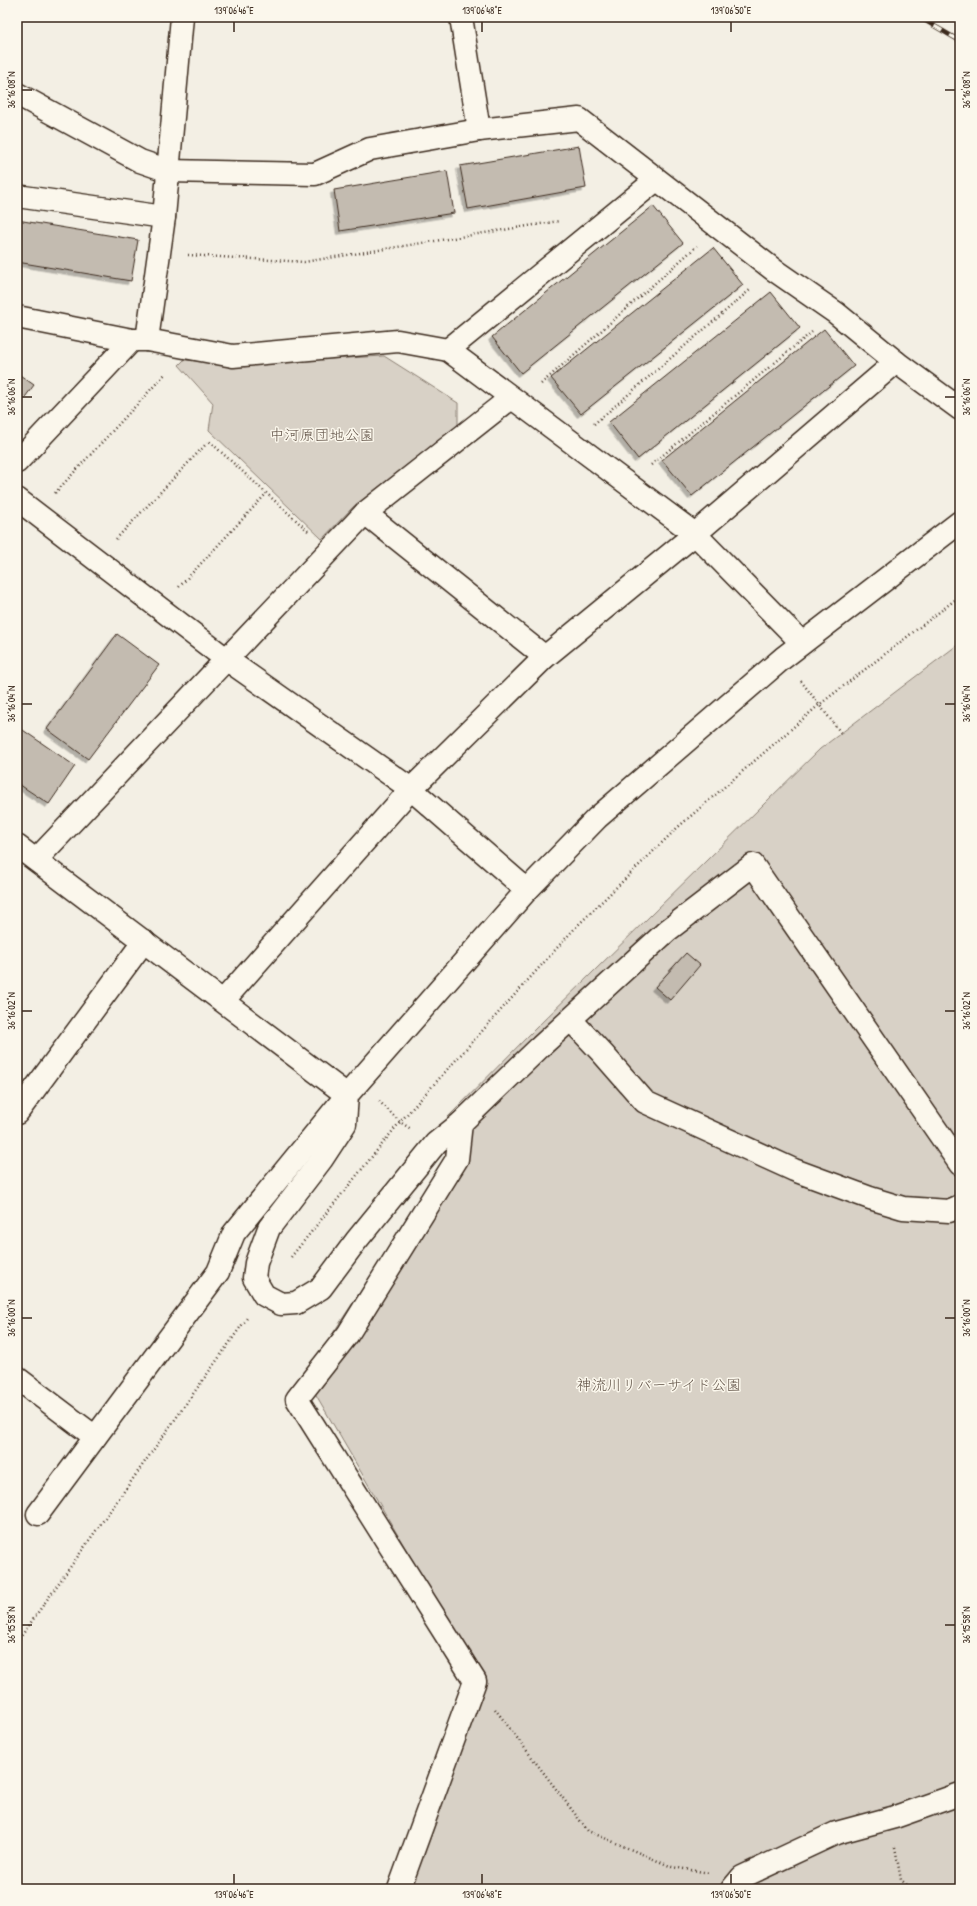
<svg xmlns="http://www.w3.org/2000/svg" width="977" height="1906" font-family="'Patrick Hand','Klee One',sans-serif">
	<defs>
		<filter id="shadow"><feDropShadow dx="-3.5" dy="3.5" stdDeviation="0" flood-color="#0004"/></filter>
	</defs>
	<rect width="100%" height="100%" fill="#f3efe4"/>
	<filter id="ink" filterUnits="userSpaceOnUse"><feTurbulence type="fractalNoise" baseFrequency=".025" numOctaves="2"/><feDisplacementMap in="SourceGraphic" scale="8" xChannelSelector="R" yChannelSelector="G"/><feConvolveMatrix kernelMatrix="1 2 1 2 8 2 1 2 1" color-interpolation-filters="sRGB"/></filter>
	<g filter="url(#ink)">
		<g fill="#d8d1c6" stroke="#8a7e72">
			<polygon points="384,356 458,403 458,425 354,506 322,539 209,430 213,403 179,365 184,360 237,364"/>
			<polygon points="960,643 960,1889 408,1889 484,1683 305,1376 447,1159 448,1117 536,1028 820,749"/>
		</g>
		<g fill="#c3bbb0" stroke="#3b2a1e" filter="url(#shadow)">
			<polygon points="579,146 586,188 468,209 460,166"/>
			<polygon points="447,171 454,213 340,231 334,190"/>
			<polygon points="653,206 683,243 521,373 492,337"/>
			<polygon points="17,220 138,240 131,281 17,262"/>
			<polygon points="713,248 743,285 581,414 551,378"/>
			<polygon points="771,292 800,328 638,459 609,422"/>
			<polygon points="824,329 854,366 692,496 662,460"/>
			<polygon points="17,373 34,385 17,408"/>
			<polygon points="117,634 159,665 88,759 47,729"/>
			<polygon points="17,726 75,766 49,804 17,783"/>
			<polygon points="686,953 700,965 670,1000 655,987"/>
		</g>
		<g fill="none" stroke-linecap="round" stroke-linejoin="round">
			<g stroke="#3b2a1e" stroke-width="25">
				<g id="minor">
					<polyline points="461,17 479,130"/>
					<polyline points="17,94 140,161 169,171 315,174 370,149 479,130 579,119 774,270 836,313 896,362 960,409"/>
					<polyline points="17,196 164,217"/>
					<polyline points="17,317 132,340 147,340 233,356 398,341 448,350 695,534 802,643"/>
					<polyline points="147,340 164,217 182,17"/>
					<polyline points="448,350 656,180"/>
					<polyline points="17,462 132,340"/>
					<polyline points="17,499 226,659 411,789 527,890"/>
					<polyline points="365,513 545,657"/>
					<polyline points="17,846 347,1095"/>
					<polyline points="36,860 365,513 511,398"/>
					<polyline points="223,1001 411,789 545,657 695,534 896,362"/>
					<polyline points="571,1020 603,1054 645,1102 794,1170 870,1198 903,1208 949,1211 960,1206"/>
					<polyline points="347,1095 345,1124 322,1159 269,1228 256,1263 254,1278 264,1295 281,1304 296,1303 321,1288 356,1241 436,1143 461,1123 539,1048 668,930 753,865 960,1164"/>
					<polyline points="17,1113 144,941"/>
					<polyline points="17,1378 95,1437"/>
					<polyline points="38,1514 218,1272 234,1233 347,1095 527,890 597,818 783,658 960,522"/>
					<polyline points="399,1889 475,1681 297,1399 348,1334 457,1159 461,1123"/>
					<polyline points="732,1889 742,1877 836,1833 895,1817 960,1794"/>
				</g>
			</g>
			<g stroke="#3b2a1e" stroke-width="2.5" stroke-dasharray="1 3" stroke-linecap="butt">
				<polyline points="188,255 304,262 559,221"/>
				<polyline points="541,384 697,246"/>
				<polyline points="594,424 751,289"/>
				<polyline points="651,465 812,332"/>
				<polyline points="55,493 166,373"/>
				<polyline points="116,539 209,441 308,531"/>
				<polyline points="179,587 266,494"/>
				<polyline points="801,681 841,733"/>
				<polyline points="379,1101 400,1122 411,1129"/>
				<polyline points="291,1257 400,1122 575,928 677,828 819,705 960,596"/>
				<polyline points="17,1642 247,1318"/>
				<polyline points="495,1709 588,1831 672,1867 710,1873"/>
				<polyline points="895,1847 901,1880 912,1889"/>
			</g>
			<use href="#minor" stroke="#fbf7ec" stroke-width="22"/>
			<g stroke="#3b2a1e" stroke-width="4.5">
				<g id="rail">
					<polyline points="919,17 960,41"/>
					<polyline points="955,17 960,20"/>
				</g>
			</g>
			<use href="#rail" stroke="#fbf7ec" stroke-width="3" stroke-dasharray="9" stroke-linecap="butt"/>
		</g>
	</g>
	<path fill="none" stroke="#3b2a1e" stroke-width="1.5" d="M234 22V32M482 22V32M731 22V32M22 90H32M945 90H955M22 397H32M945 397H955M22 704H32M945 704H955M22 1011H32M945 1011H955M22 1318H32M945 1318H955M22 1625H32M945 1625H955M234 1874V1884M482 1874V1884M731 1874V1884"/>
	<g text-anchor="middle" stroke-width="3" stroke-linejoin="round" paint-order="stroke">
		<g font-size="15" fill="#625448" stroke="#fbf7ec">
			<text x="322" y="440">中河原団地公園</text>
			<text x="659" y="1390">神流川リバーサイド公園</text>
		</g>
	</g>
	<rect width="977" height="1906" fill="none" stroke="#fbf7ec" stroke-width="44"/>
	<rect x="22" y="22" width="933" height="1862" fill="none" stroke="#3b2a1e" stroke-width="1.5"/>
	<g font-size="10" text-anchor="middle" fill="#3b2a1e">
		<text x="234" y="14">139°06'46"E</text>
		<text x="482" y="14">139°06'48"E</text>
		<text x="731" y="14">139°06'50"E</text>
		<text transform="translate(11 90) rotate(-90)" y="4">36°16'08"N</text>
		<text transform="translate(966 90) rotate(-90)" y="4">36°16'08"N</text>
		<text transform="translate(11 397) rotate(-90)" y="4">36°16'06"N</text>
		<text transform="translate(966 397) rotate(-90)" y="4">36°16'06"N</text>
		<text transform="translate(11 704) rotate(-90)" y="4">36°16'04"N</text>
		<text transform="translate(966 704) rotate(-90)" y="4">36°16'04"N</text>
		<text transform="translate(11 1011) rotate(-90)" y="4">36°16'02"N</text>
		<text transform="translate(966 1011) rotate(-90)" y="4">36°16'02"N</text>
		<text transform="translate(11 1318) rotate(-90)" y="4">36°16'00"N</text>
		<text transform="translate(966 1318) rotate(-90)" y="4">36°16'00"N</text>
		<text transform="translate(11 1625) rotate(-90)" y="4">36°15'58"N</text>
		<text transform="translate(966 1625) rotate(-90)" y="4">36°15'58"N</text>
		<text x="234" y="1898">139°06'46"E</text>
		<text x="482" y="1898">139°06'48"E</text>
		<text x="731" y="1898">139°06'50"E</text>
	</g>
</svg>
